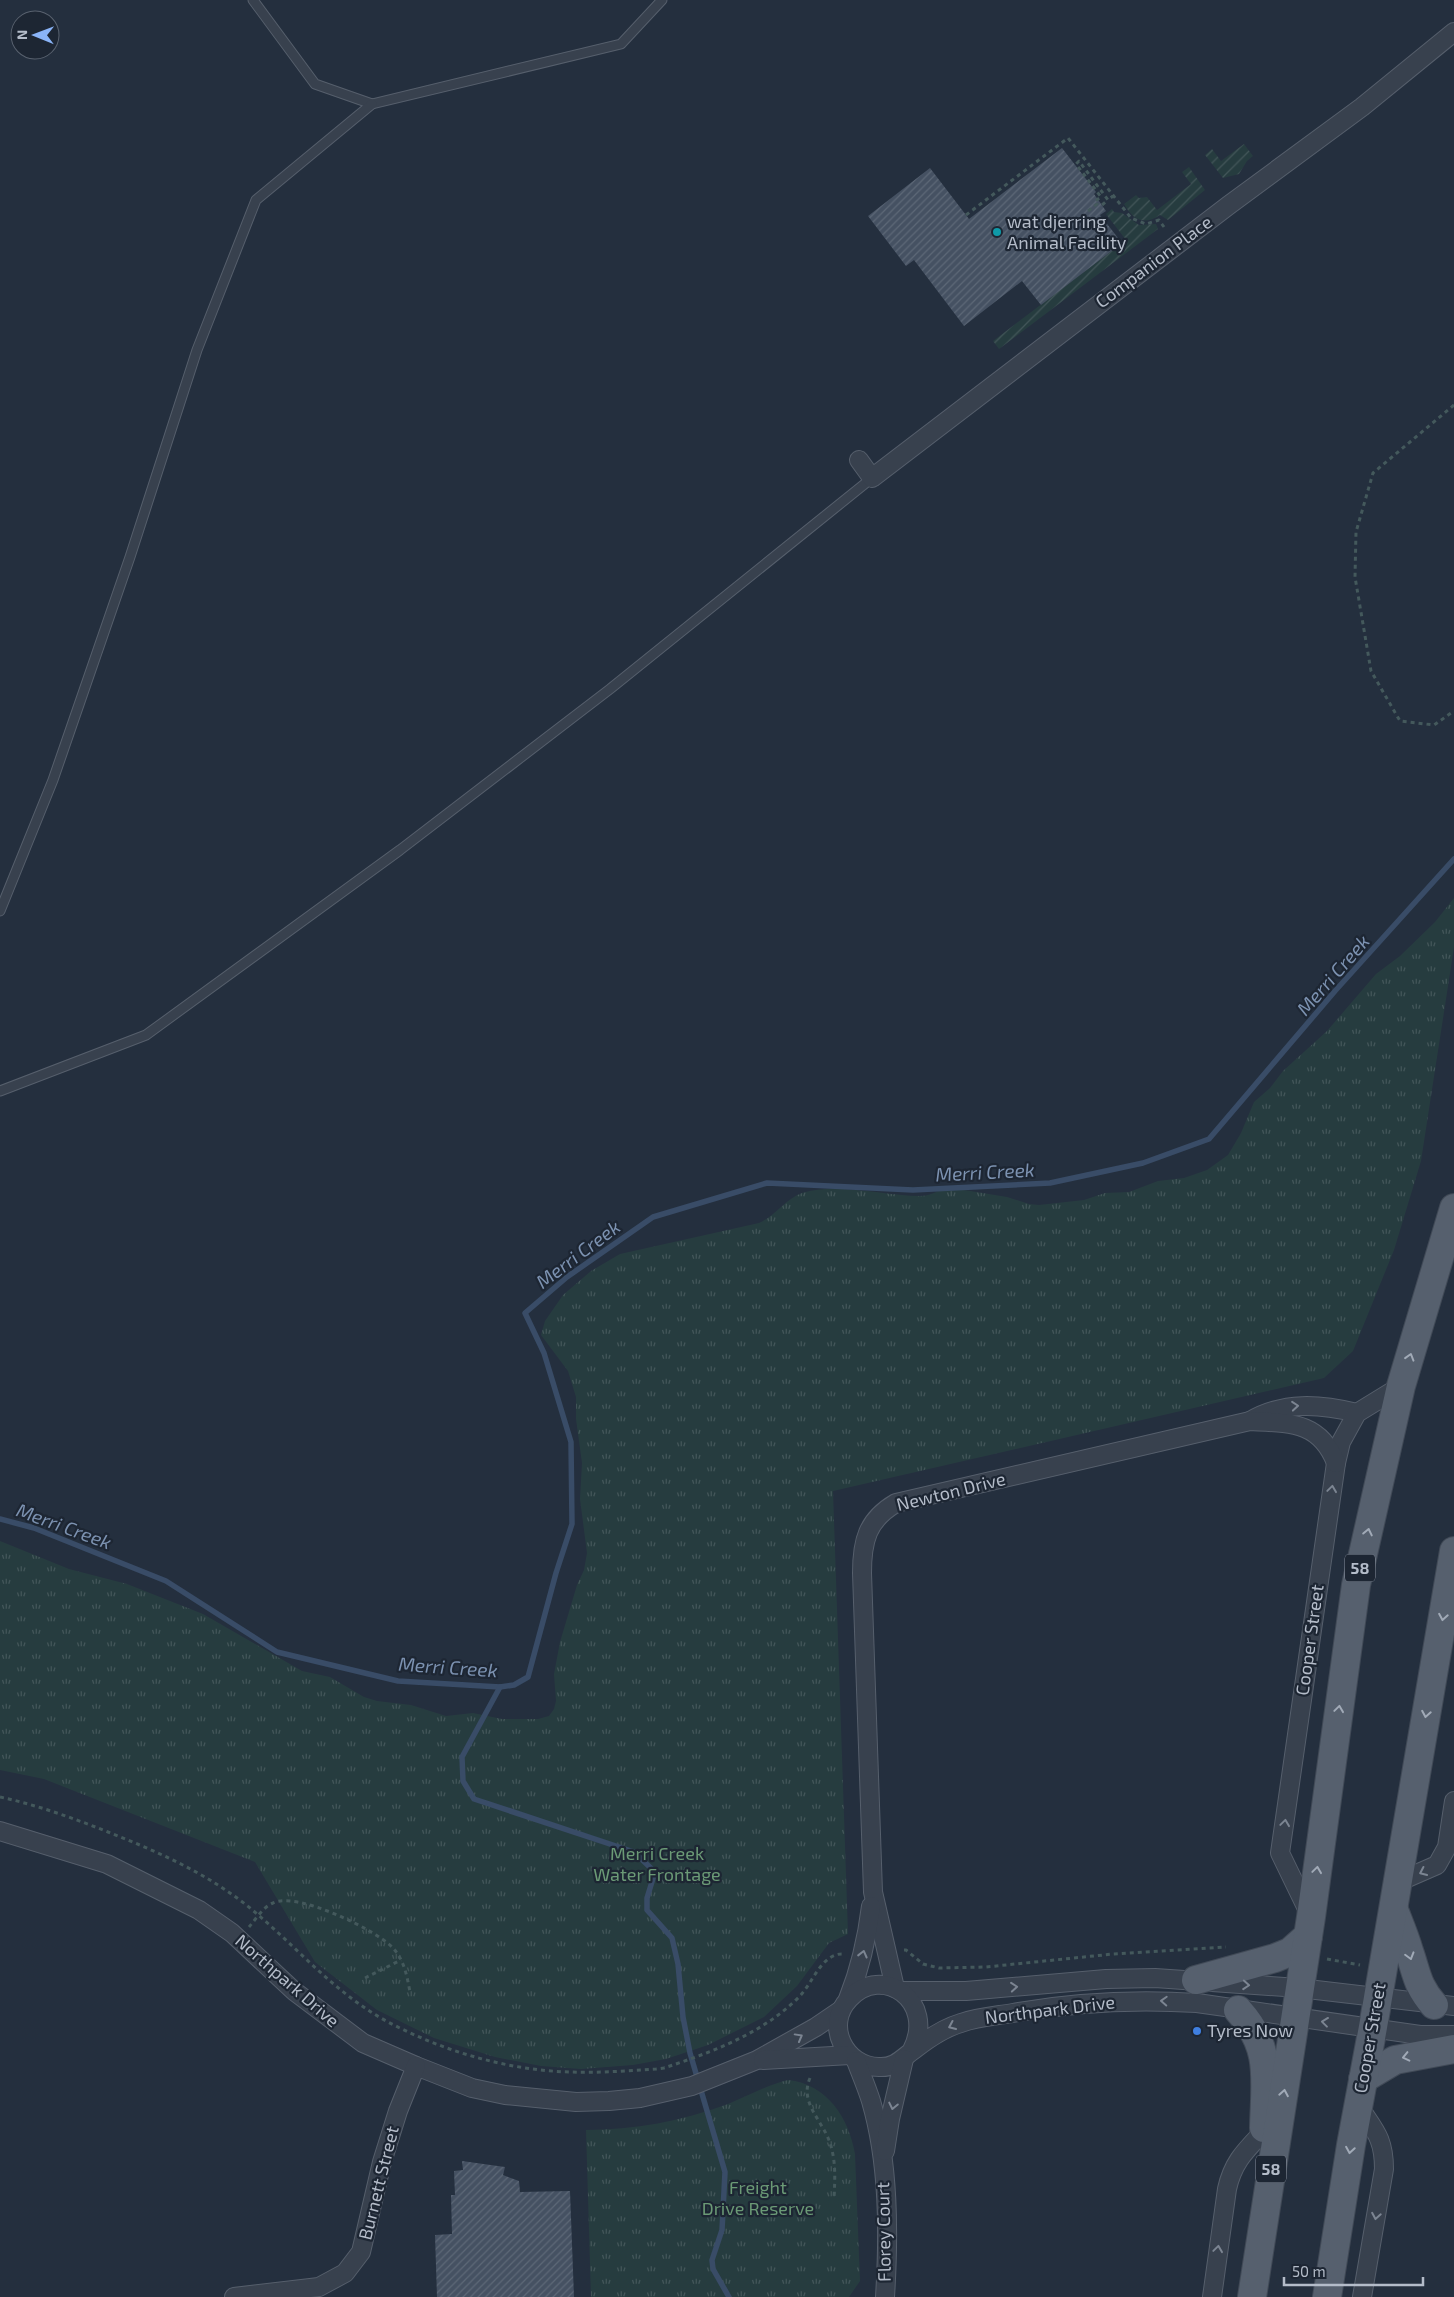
<svg xmlns="http://www.w3.org/2000/svg" width="1454" height="2297" font-family="'Exo 2',sans-serif">
	<defs>
		<pattern id="park-tufts" width="24" height="20" patternUnits="userSpaceOnUse" patternTransform="scale(1.25)"><rect width="24" height="20" fill="#263c3f"/><path d="M3 7l-1-3M5 7V3M7 7l1-3M15 17l-1-3M17 17v-4M19 17l1-3" fill="none" stroke="#435659"/></pattern>
		<pattern id="garden-furrows" width="10" height="10" patternUnits="userSpaceOnUse" patternTransform="scale(1.25)"><rect width="10" height="10" fill="#263c3f"/><path d="M-1 1l2-2M0 10L10 0M9 11l2-2" fill="none" stroke="#435659"/></pattern>
		<pattern id="building-hatch" width="6" height="6" patternUnits="userSpaceOnUse" patternTransform="scale(1.25)"><rect width="6" height="6" fill="#455162"/><path d="M-1 1l2-2M0 6l6-6M5 7l2-2" fill="none" stroke="#5d6877"/></pattern>
	</defs>
	<rect width="100%" height="100%" fill="#242f3e"/>
	<g fill="url(#park-tufts)">
		<path d="M1454 898V947L1421 1161 1394 1250 1353 1351 1324 1378 833 1491 848 1934 829 1943 797 1986 764 2017 708 2045 666 2059 633 2065 581 2069 541 2066 495 2057 434 2038 377 2010 315 1962 255 1862 44 1779 0 1770V1541L69 1569 127 1584 203 1614 302 1671 330 1677 364 1697 377 1701 411 1705 446 1716 473 1713 502 1719H538L549 1716 554 1709 556 1701 554 1674 560 1642 577 1585 584 1570 587 1553 580 1499 582 1463 576 1419V1397L568 1371 541 1335 545 1321 563 1295 591 1271 620 1254 759 1223C777 1215 785 1199 802 1193 837 1182 884 1196 920 1196 933 1196 940 1188 952 1188L1007 1197 1029 1204 1039 1205 1084 1200 1105 1193 1129 1192 1158 1181 1184 1178 1207 1170 1228 1155 1241 1133 1254 1102 1270 1088 1283 1071 1327 1031 1376 974 1400 956 1435 922Z"/>
		<path d="M788 2080C827 2084 849 2118 855 2154L860 2281 849 2297H591L586 2130C634 2130 682 2121 728 2104 748 2096 767 2085 788 2080Z"/>
	</g>
	<g fill="url(#garden-furrows)">
		<polygon points="1244,144 1253,156 1247,161 1239,174 1223,178 1205,155 1212,149 1221,161"/>
		<path d="M1189 167 1205 190 1168 220 1160 215C1144 226 1133 220 1124 204L1136 195 1139 198 1147 197 1157 210 1191 184 1182 172Z"/>
		<polygon points="1112,209 1114,212 1122,213 1139,225 1156,224 1158,229 999,349 993,341 1126,240 1106,214"/>
	</g>
	<g fill="none" stroke-linecap="round" stroke-linejoin="round">
		<g stroke="#394c67" stroke-width="5.5">
			<polyline points="0,1519 34,1528 166,1581 277,1652 398,1681 500,1687 514,1685 528,1677 556,1573 572,1524 571,1442 544,1353 525,1313 567,1277 653,1217 767,1183 913,1190 1050,1183 1143,1163 1209,1139 1335,991 1454,859"/>
			<polyline points="500,1687 462,1757 463,1781 474,1799 634,1852 655,1872 647,1898 647,1910 672,1938 678,1964 683,2017 690,2053 725,2172 722,2230 712,2260 713,2269 729,2297"/>
		</g>
	</g>
	<g fill="url(#building-hatch)">
		<polygon points="1062,148 1096,192 1094,194 1106,211 1100,215 1122,243 1041,305 1022,281 964,326 914,260 906,266 868,216 930,168 969,219"/>
		<polygon points="462,2161 505,2167 503,2175 519,2181 520,2192 570,2191 574,2297 437,2297 435,2235 452,2234 451,2195 455,2195 454,2171 463,2170"/>
	</g>
	<g fill="none" stroke-linecap="round" stroke-linejoin="round">
		<g stroke="#565f6c" stroke-width="11">
			<g id="lane">
				<polyline points="253,0 315,84 372,104 621,44 662,0"/>
				<polyline points="0,911 53,780 130,557 197,350 256,200 372,104"/>
				<polyline points="0,1091 146,1035 400,850 610,689 872,478"/>
			</g>
		</g>
		<g stroke="#565f6c" stroke-width="20">
			<g id="street">
				<polyline points="859,460 872,478 1229,205 1362,107 1454,32"/>
				<path d="M1250 1421C1284 1401 1320 1404 1357 1413"/>
				<polyline points="0,1831 107,1864 199,1910 232,1933 294,1991 363,2043 416,2066 472,2088 505,2095 576,2102 609,2101 640,2098 692,2086 757,2060 816,2027 841,2010"/>
				<polyline points="1398,1882 1437,1865 1447,1847 1454,1801"/>
				<polyline points="1311,1917 1280,1853 1336,1463 1341,1442 1357,1413 1401,1386"/>
				<path d="M895 1988 873 1892 862 1573C862 1541 867 1520 896 1503L1250 1421C1289 1423 1320 1421 1336 1463"/>
				<polyline points="901,1991 966,1991 1106,1979 1155,1978 1299,1988 1454,2006"/>
				<path d="M848 1999C860 1969 867 1939 871 1906"/>
				<path d="M912 2050C937 2001 882 1963 849 1999 824 2025 845 2067 879 2067 896 2068 903 2057 915 2049 929 2038 944 2028 961 2023 977 2017 995 2016 1013 2013 1075 2002 1134 1999 1197 2003L1420 2035H1454"/>
				<polyline points="763,2060 850,2055"/>
				<path d="M856 2061C861 2074 867 2088 871 2101 889 2163 889 2233 885 2297"/>
				<path d="M1358 2105C1374 2130 1384 2137 1384 2169L1362 2297"/>
				<polyline points="885,2151 890,2119 904,2059"/>
				<polyline points="234,2297 319,2287 345,2273 361,2252 382,2162 398,2111 416,2066"/>
				<path d="M1212 2297 1227 2189C1233 2162 1245 2151 1264 2131"/>
			</g>
		</g>
		<g stroke="#414a57" stroke-width="30">
			<g id="primary">
				<path d="M1394 1910C1399 1923 1405 1937 1409 1951 1417 1974 1417 1986 1434 2005"/>
				<polyline points="1196,1980 1275,1958 1290,1952 1308,1936"/>
				<path d="M1238 2010C1273 2048 1265 2080 1264 2128"/>
				<polyline points="1363,2079 1395,2060 1454,2049"/>
				<polyline points="1252,2297 1311,1917 1356,1585 1401,1386 1454,1208"/>
				<polyline points="1327,2297 1351,2145 1373,2027 1454,1551"/>
			</g>
		</g>
		<g stroke="#44595c" stroke-width="3" stroke-dasharray="4 4" stroke-linecap="butt">
			<polyline points="1102,205 1108,200"/>
			<polyline points="1088,211 1097,204 1095,201 1101,197 1076,164 1079,161 1108,200 1113,196"/>
			<polyline points="966,215 1068,138 1131,218 1146,224 1159,220 1164,227"/>
			<polyline points="1454,405 1373,473 1356,532 1355,577 1371,671 1400,721 1434,725 1454,711"/>
			<path d="M0 1797C37 1805 73 1818 108 1832 156 1851 204 1872 245 1904 294 1943 332 1992 388 2022 443 2051 506 2070 569 2072 597 2073 627 2071 656 2069L664 2068C712 2052 762 2034 799 1997 813 1983 822 1952 844 1954"/>
			<path d="M249 1927C256 1919 263 1907 273 1903 296 1891 374 1929 392 1947 404 1959 407 1976 410 1992"/>
			<polyline points="904,1950 906,1950 923,1964 939,1968 986,1967 1113,1954 1226,1947"/>
			<polyline points="1327,1959 1360,1965"/>
			<polyline points="365,1978 401,1960"/>
			<path d="M810 2078C799 2103 823 2121 830 2143 836 2161 835 2179 834 2198"/>
		</g>
		<use href="#lane" stroke="#38414e" stroke-width="9"/>
		<use href="#street" stroke="#38414e" stroke-width="18"/>
		<use href="#primary" stroke="#56606e" stroke-width="28"/>
	</g>
	<defs><path id="oneway-chevron" d="M-2-3.5L2.5 0L-2 3.5" fill="none" stroke-width="1.6" stroke-linecap="round" stroke-linejoin="round" transform="scale(1.25)"/></defs>
	<g stroke="#a1aab7">
		<use href="#oneway-chevron" transform="translate(1410 1357) rotate(-73)"/>
		<use href="#oneway-chevron" transform="translate(1368 1532) rotate(-78)"/>
		<use href="#oneway-chevron" transform="translate(1443 1617) rotate(100)"/>
		<use href="#oneway-chevron" transform="translate(1339 1709) rotate(-82)"/>
		<use href="#oneway-chevron" transform="translate(1426 1714) rotate(100)"/>
		<use href="#oneway-chevron" transform="translate(1317 1870) rotate(-82)"/>
		<use href="#oneway-chevron" transform="translate(1410 1956) rotate(74)"/>
		<use href="#oneway-chevron" transform="translate(1406 2057) rotate(167)"/>
		<use href="#oneway-chevron" transform="translate(1284 2093) rotate(-80)"/>
		<use href="#oneway-chevron" transform="translate(1350 2150) rotate(99)"/>
	</g>
	<g stroke="#7c8592">
		<use href="#oneway-chevron" transform="translate(1295 1406) rotate(-5)"/>
		<use href="#oneway-chevron" transform="translate(1332 1489) rotate(-82)"/>
		<use href="#oneway-chevron" transform="translate(1285 1823) rotate(-82)"/>
		<use href="#oneway-chevron" transform="translate(1423 1872) rotate(155)"/>
		<use href="#oneway-chevron" transform="translate(863 1954) rotate(-76)"/>
		<use href="#oneway-chevron" transform="translate(1246 1985) rotate(4)"/>
		<use href="#oneway-chevron" transform="translate(1014 1987) rotate(-5)"/>
		<use href="#oneway-chevron" transform="translate(1164 2001) rotate(-177)"/>
		<use href="#oneway-chevron" transform="translate(1325 2022) rotate(-173)"/>
		<use href="#oneway-chevron" transform="translate(952 2026) rotate(156)"/>
		<use href="#oneway-chevron" transform="translate(799 2037) rotate(-29)"/>
		<use href="#oneway-chevron" transform="translate(893 2106) rotate(102)"/>
		<use href="#oneway-chevron" transform="translate(1376 2216) rotate(100)"/>
		<use href="#oneway-chevron" transform="translate(1218 2249) rotate(-82)"/>
	</g>
	<circle fill="#0f9aa8" stroke="#1d2633" stroke-width="2" cx="997" cy="232" r="5"/>
	<circle fill="#3f7fe0" stroke="#1d2633" stroke-width="2" cx="1197" cy="2031" r="5"/>
	<g text-anchor="middle" stroke-width="4.5" stroke-linejoin="round" paint-order="stroke">
		<g fill="#1d2633" stroke="#878f9c" stroke-width="1">
			<rect x="1345" y="1554.5" width="30" height="27" rx="4"/>
			<rect x="1256" y="2155.5" width="30" height="27" rx="4"/>
		</g>
		<g font-size="16" font-weight="bold" fill="#b4bcc9">
			<text x="1360" y="1574">58</text>
			<text x="1271" y="2175">58</text>
		</g>
		<g font-size="18" fill="#b4bcc9" stroke="#1d2633" text-anchor="start">
			<text x="1007" y="228">wat djerring<tspan x="1007" dy="21">Animal Facility</tspan></text>
			<text x="1207" y="2037">Tyres Now</text>
		</g>
		<g font-size="18" fill="#b4bcc9" stroke="#1d2633">
			<text transform="translate(1154 262) rotate(-37)" y="6">Companion Place</text>
			<text transform="translate(951 1492) rotate(-14)" y="6">Newton Drive</text>
			<text transform="translate(1310 1640) rotate(-82)" y="6">Cooper Street</text>
			<text transform="translate(287 1981) rotate(41)" y="6">Northpark Drive</text>
			<text transform="translate(1050 2010) rotate(-7)" y="6">Northpark Drive</text>
			<text transform="translate(1370 2038) rotate(-80)" y="6">Cooper Street</text>
			<text transform="translate(379 2183) rotate(-76)" y="6">Burnett Street</text>
			<text transform="translate(884 2232) rotate(-91)" y="6">Florey Court</text>
		</g>
		<g font-size="18" fill="#6b9a76" stroke="#1d2633">
			<text x="657" y="1860">Merri Creek<tspan x="657" dy="21">Water Frontage</tspan></text>
			<text x="758" y="2194">Freight<tspan x="758" dy="21">Drive Reserve</tspan></text>
		</g>
		<g font-size="19" font-style="italic" fill="#7c92b1" stroke="#1d2633">
			<text transform="translate(1333 975) rotate(-49)" y="7">Merri Creek</text>
			<text transform="translate(985 1172) rotate(-3)" y="7">Merri Creek</text>
			<text transform="translate(578 1254) rotate(-37)" y="7">Merri Creek</text>
			<text transform="translate(64 1526) rotate(20)" y="7">Merri Creek</text>
			<text transform="translate(448 1667) rotate(4)" y="7">Merri Creek</text>
		</g>
	</g>
	<g transform="translate(35 35) rotate(271)"><circle r="24" fill="#1d2633" stroke="#59626f"/>
	<path d="M0-4L9 19L0 12L-9 19Z" fill="#8ab4f8"/>
	<text y="-8" font-size="14" font-weight="bold" text-anchor="middle" fill="#b4bcc9">N</text>
	</g>
	<path d="M1284 2277v8h139v-8" fill="none" stroke="#b4bcc9" stroke-width="2.5"/>
	<text x="1292" y="2277" font-size="15" fill="#b4bcc9" stroke="#1d2633" stroke-width="4" paint-order="stroke">50 m</text>
</svg>
